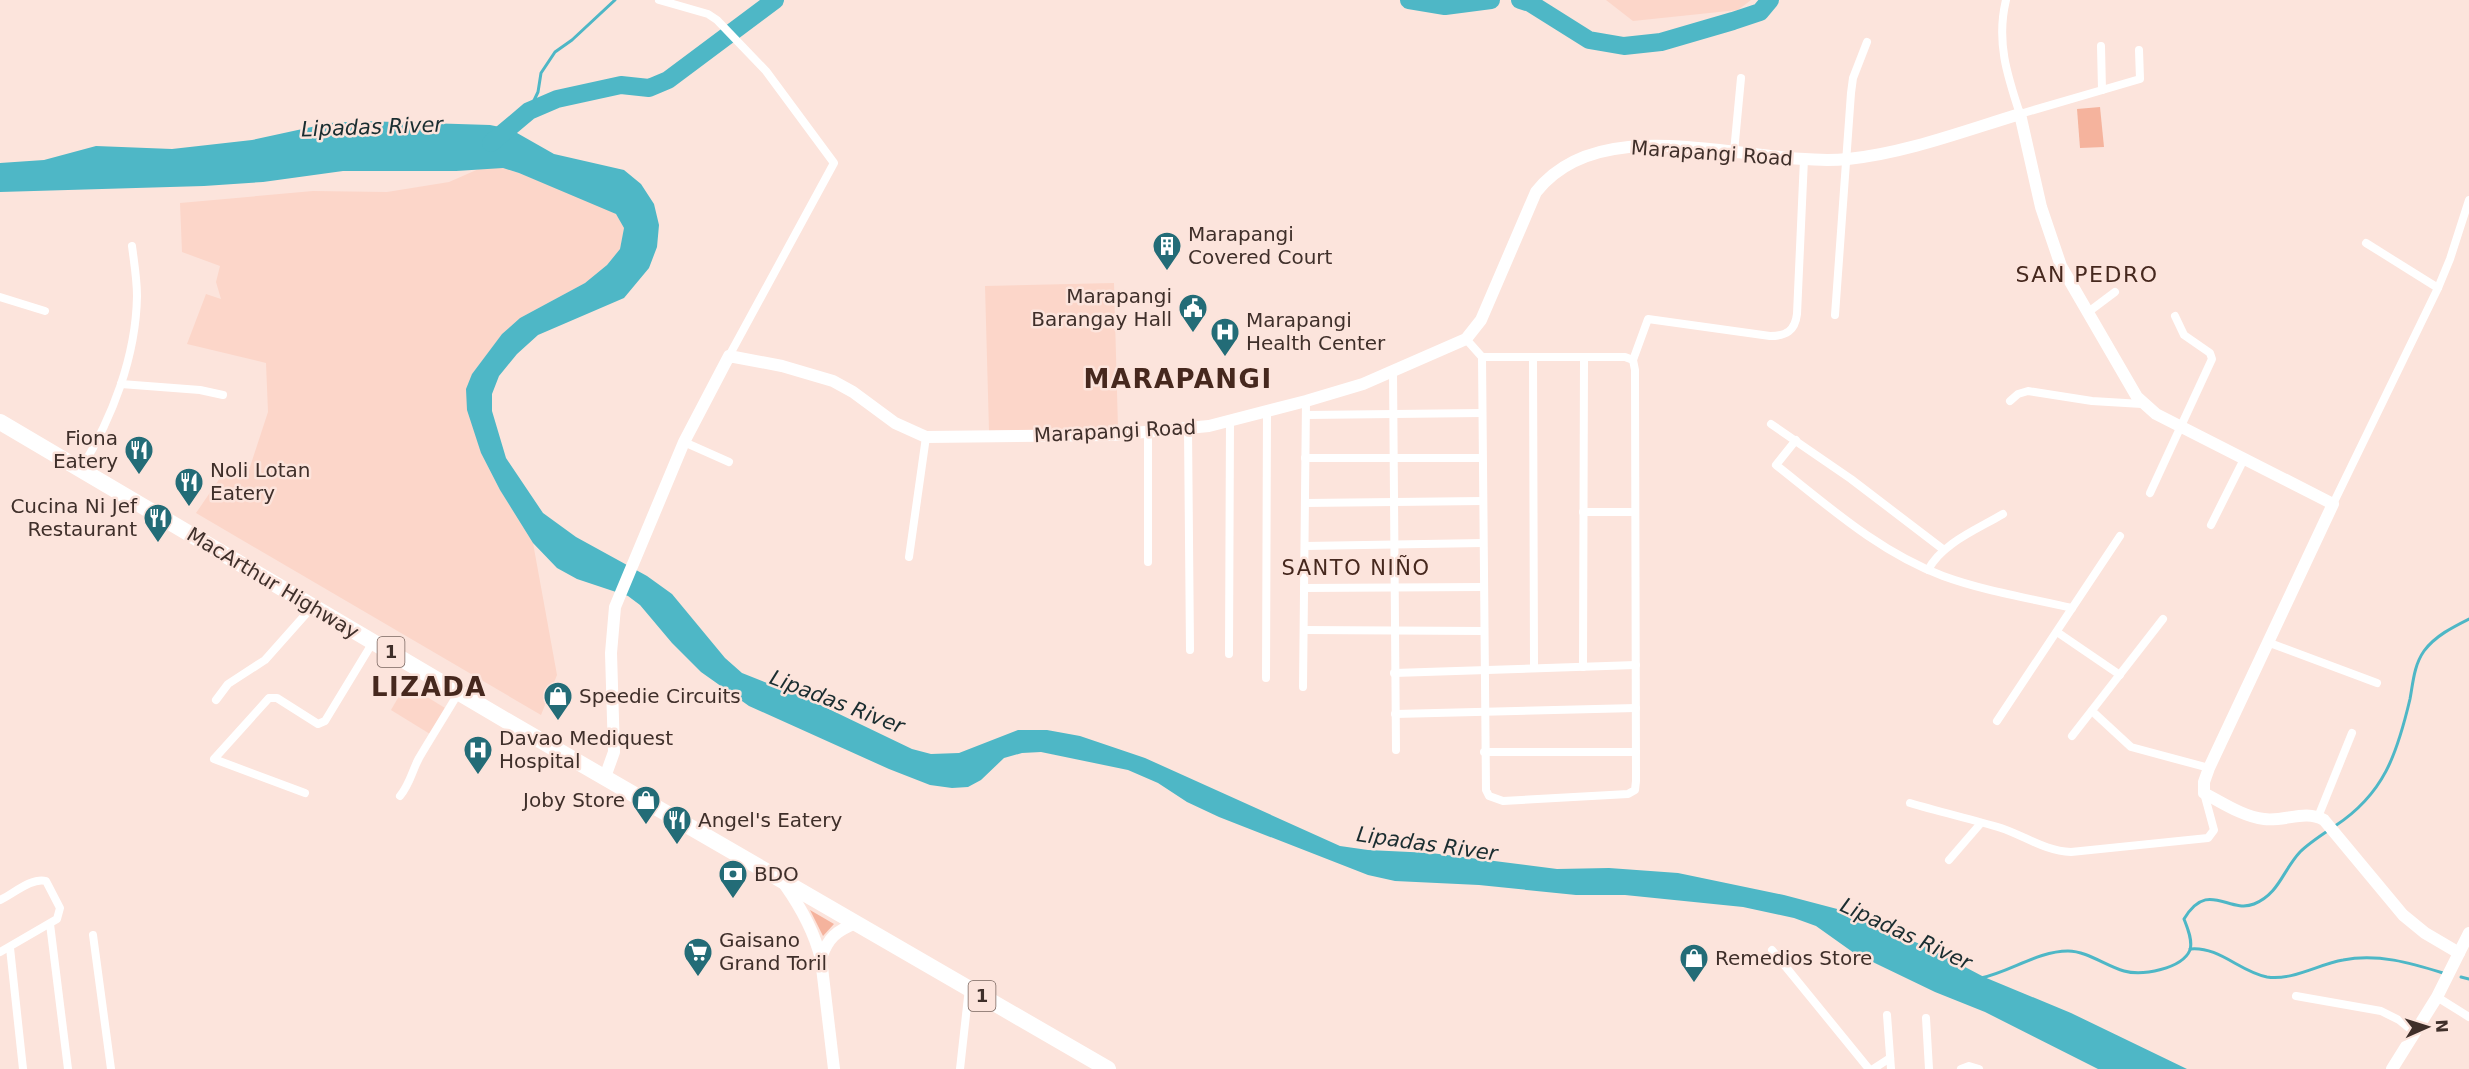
<svg xmlns="http://www.w3.org/2000/svg" width="2469" height="1069" font-family="'DejaVu Sans',sans-serif">
	<rect width="100%" height="100%" fill="#fce4dc"/>
	<g fill="#fcd6c9">
		<polygon points="1606,0 1751,0 1738,10 1633,21"/>
		<polygon points="481,168 503,168 519,173 598,205 616,214 624,228 620,249 607,265 585,283 520,318 502,334 472,374 481,453 500,490 533,543 557,675 541,715 196,513 222,475 248,473 268,412 266,363 187,344 206,294 221,299 216,282 220,266 182,252 180,203 313,191 387,192 449,182"/>
		<polygon points="1114,283 1118,428 989,431 985,286"/>
		<polygon points="406,684 445,708 430,734 391,710"/>
	</g>
	<g fill="#f5b39d">
		<polygon points="2100,107 2104,147 2080,148 2077,109"/>
		<polygon points="810,910 834,924 823,936"/>
	</g>
	<polygon fill="#4eb7c6" points="363,121 490,125 510,129 554,154 624,170 641,184 654,204 659,225 657,247 649,268 624,298 538,335 517,354 499,376 492,394 492,411 506,458 543,513 576,537 647,576 672,594 725,658 742,673 810,700 912,749 931,754 959,753 1018,730 1047,730 1080,736 1145,758 1340,846 1368,850 1431,853 1557,869 1609,868 1678,873 1784,895 1841,910 1929,948 1984,977 2071,1013 2187,1069 2098,1069 1985,1012 1935,992 1854,953 1816,926 1794,918 1743,907 1625,895 1576,895 1479,885 1395,881 1368,875 1219,817 1187,802 1158,783 1128,770 1041,752 1022,753 1004,758 981,780 968,787 952,788 930,785 889,769 749,706 701,672 672,643 640,605 628,596 577,579 557,568 533,543 500,490 481,453 467,410 466,389 472,374 502,334 520,318 585,283 607,265 620,249 624,228 616,214 519,173 503,168 456,171 343,171 263,182 204,186 0,192 0,163 44,160 96,146 172,149 252,140 330,123"/>
	<g fill="none" stroke-linecap="round" stroke-linejoin="round">
		<g stroke="#4eb7c6" stroke-width="3">
			<polyline points="529,111 538,92 541,73 555,52 572,40 615,0"/>
			<path d="M2335 826C2384 794 2397 754 2410 699 2413 683 2414 665 2424 651 2435 636 2453 627 2469 619"/>
			<path d="M2190 949C2219 946 2240 972 2267 977 2292 981 2319 964 2343 960 2377 953 2411 963 2443 973"/>
			<polyline points="2461,977 2469,979"/>
			<path d="M1981 978C2010 972 2038 951 2068 951 2087 951 2106 966 2124 971 2142 976 2182 969 2190 950 2193 940 2187 927 2184 919 2208 879 2228 914 2254 904 2279 894 2283 870 2300 852 2308 844 2320 836 2329 830"/>
		</g>
		<g stroke="#4eb7c6" stroke-width="18">
			<polyline points="1409,0 1445,6 1491,0"/>
			<polyline points="1520,0 1530,3 1589,40 1624,46 1661,42 1733,21 1760,12 1770,0"/>
			<polyline points="491,143 529,111 557,99 621,85 649,88 668,80 775,0"/>
		</g>
		<g stroke="#fff" stroke-width="8">
			<polyline points="659,0 708,14 717,20 766,71 834,163 729,356"/>
			<path d="M2006 0C1996 41 2007 75 2020 114L2140 79 2139 50"/>
			<polyline points="2101,46 2102,90"/>
			<polyline points="1734,152 1741,78"/>
			<polyline points="2366,243 2438,288"/>
			<polyline points="0,297 45,311"/>
			<polyline points="2087,313 2115,292"/>
			<polyline points="1835,315 1851,93 1853,78 1867,42"/>
			<path d="M1466 339 1482 357 1486 790 1489 796 1503 801 1628 794 1635 790 1636 781 1635 370 1633 360 1648 319 1770 336C1786 336 1795 331 1797 314L1804 159"/>
			<polyline points="1482,357 1625,357 1633,360"/>
			<polyline points="1533,357 1534,668"/>
			<polyline points="1393,372 1396,750"/>
			<polyline points="121,384 200,390 223,395"/>
			<polyline points="2010,401 2018,394 2028,391 2092,401 2142,404"/>
			<polyline points="1306,415 1482,413"/>
			<polyline points="1771,424 1851,479 1944,550"/>
			<polyline points="1188,429 1190,650"/>
			<path d="M1796 440 1776 465C1828 506 1879 552 1943 576 1984 591 2029 598 2072 608"/>
			<polyline points="684,442 729,462"/>
			<polyline points="1305,458 1482,458"/>
			<path d="M81 469C112 418 136 357 137 296 137 279 134 262 132 246"/>
			<polyline points="2150,493 2212,359 2210,353 2184,335 2175,316"/>
			<polyline points="1305,503 1483,501"/>
			<polyline points="2333,504 2438,288 2450,259 2469,200"/>
			<polyline points="1583,512 1635,512"/>
			<polyline points="2211,525 2244,459"/>
			<polyline points="1305,546 1483,543"/>
			<polyline points="909,557 926,437"/>
			<polyline points="1148,562 1148,433"/>
			<path d="M1928 570C1942 543 1978 529 2003 514"/>
			<polyline points="1304,588 1483,587"/>
			<polyline points="1304,630 1484,631"/>
			<polyline points="2057,632 2120,675"/>
			<polyline points="2267,642 2377,683"/>
			<polyline points="1229,654 1230,420"/>
			<polyline points="1583,667 1584,357"/>
			<polyline points="1394,673 1636,665"/>
			<polyline points="1266,678 1267,411"/>
			<polyline points="1303,687 1306,401"/>
			<polyline points="216,700 228,684 265,660 313,606"/>
			<polyline points="2092,711 2131,747 2209,768"/>
			<polyline points="1395,714 1636,708"/>
			<polyline points="1997,721 2120,536"/>
			<polyline points="2072,736 2163,619"/>
			<polyline points="1484,752 1636,752"/>
			<polyline points="305,793 214,759 269,698 277,698 318,724 325,721 373,642"/>
			<path d="M400 796C410 784 412 771 419 758 432 736 446 714 459 692"/>
			<path d="M1910 803C1940 812 1971 819 2001 828 2025 836 2045 851 2071 852L2208 838 2214 830 2204 793"/>
			<polyline points="2318,817 2352,733"/>
			<polyline points="1949,860 1981,823"/>
			<path d="M0 900C13 894 32 877 46 881L60 908 57 919 0 952"/>
			<polyline points="50,924 68,1069"/>
			<polyline points="93,935 111,1069"/>
			<polyline points="10,948 23,1069"/>
			<polyline points="1772,950 1869,1069"/>
			<polyline points="2296,996 2381,1011 2399,1020 2415,1033"/>
			<polyline points="2437,997 2469,1017"/>
			<polyline points="1887,1015 1891,1069"/>
			<polyline points="1926,1018 1929,1069"/>
			<polyline points="960,1069 969,988"/>
			<polyline points="1873,1069 1890,1058"/>
			<polyline points="1961,1069 1969,1066 1979,1069"/>
		</g>
		<g stroke="#fff" stroke-width="12">
			<path d="M605 777 614 752 611 653 615 607 684 442 729 356 782 366 833 381 853 392 895 423 926 437 1112 435 1209 426 1306 401 1363 384 1466 339 1481 320 1536 192C1603 106 1755 168 1848 159 1906 153 1964 131 2020 114L2041 207 2061 266 2137 397 2156 414 2333 504 2209 768 2204 782V793C2223 803 2244 817 2264 819 2285 822 2305 809 2324 820L2403 915 2425 933 2459 953"/>
			<path d="M785 885C802 909 814 931 821 959L834 1069"/>
			<path d="M821 958C828 938 836 931 856 923"/>
			<polyline points="2392,1069 2437,997 2469,933"/>
		</g>
		<polyline stroke="#fff" stroke-width="16" points="0,422 507,721 1108,1069"/>
	</g>
	<defs>
		<g id="building-pin" transform="scale(1.5)"><path d="M0 17L-7.5 6A9.5 9.5 0 1 1 7.5 6Z" fill="#236c77" stroke="#fce4dc"/><path d="M-4-6H4V6H1V3H-1V6H-4ZM-2.5-4.3h1.7v1.8h-1.7ZM.8-4.3h1.7v1.8H.8ZM-2.5-1h1.7V.8h-1.7ZM.8-1h1.7V.8H.8Z" fill="#fff"/></g>
		<g id="civic-pin" transform="scale(1.5)"><path d="M0 17L-7.5 6A9.5 9.5 0 1 1 7.5 6Z" fill="#236c77" stroke="#fce4dc"/><path d="M-.6-6.5H3V-4.5H.6V-3L4-1V1h2V6H-6V1h2V-1L-.6-3ZM-1.2 2.5V6h2.4V2.5Z" fill="#fff"/></g>
		<g id="hospital-pin" transform="scale(1.5)"><path d="M0 17L-7.5 6A9.5 9.5 0 1 1 7.5 6Z" fill="#236c77" stroke="#fce4dc"/><path d="M-5-5h3v3.5h4V-5h3V5h-3V1.5h-4V5h-3Z" fill="#fff"/></g>
		<g id="restaurant-pin" transform="scale(1.5)"><path d="M0 17L-7.5 6A9.5 9.5 0 1 1 7.5 6Z" fill="#236c77" stroke="#fce4dc"/><path d="M-5-6h1v4h1v-4h1v4h1v-4h1v5L-1.5 .5V6h-2V.5L-5-1ZM5-6V6H3V1.5H1.5Q1.5-4 5-6Z" fill="#fff"/></g>
		<g id="shop-pin" transform="scale(1.5)"><path d="M0 17L-7.5 6A9.5 9.5 0 1 1 7.5 6Z" fill="#236c77" stroke="#fce4dc"/><path d="M-5-2.5h2.3a2.7 3.5 0 0 1 5.4 0H5L5.5 6h-11ZM-1.5-2.5h3a1.5 2.3 0 0 0-3 0Z" fill="#fff"/></g>
		<g id="bank-pin" transform="scale(1.5)"><path d="M0 17L-7.5 6A9.5 9.5 0 1 1 7.5 6Z" fill="#236c77" stroke="#fce4dc"/><path d="M-6-4H6V4H-6ZM0-2.3a2.3 2.3 0 1 0 0 4.6a2.3 2.3 0 1 0 0-4.6Z" fill="#fff"/></g>
		<g id="supermarket-pin" transform="scale(1.5)"><path d="M0 17L-7.5 6A9.5 9.5 0 1 1 7.5 6Z" fill="#236c77" stroke="#fce4dc"/><path d="M-6-5.5h2.5l.6 2H6L4.5 2H-2.5L-4.4-4H-6ZM-1.5 3.2a1.3 1.3 0 1 0 .1 0ZM3 3.2a1.3 1.3 0 1 0 .1 0Z" fill="#fff"/></g>
	</defs>
	<g fill-rule="evenodd">
		<use href="#building-pin" x="1167" y="246"/>
		<use href="#civic-pin" x="1193" y="308"/>
		<use href="#hospital-pin" x="1225" y="332"/>
		<use href="#restaurant-pin" x="139" y="450"/>
		<use href="#restaurant-pin" x="189" y="482"/>
		<use href="#restaurant-pin" x="158" y="518"/>
		<use href="#shop-pin" x="558" y="696"/>
		<use href="#hospital-pin" x="478" y="750"/>
		<use href="#shop-pin" x="646" y="800"/>
		<use href="#restaurant-pin" x="677" y="820"/>
		<use href="#bank-pin" x="733" y="874"/>
		<use href="#supermarket-pin" x="698" y="952"/>
		<use href="#shop-pin" x="1694" y="958"/>
	</g>
	<g text-anchor="middle" stroke-width="5" stroke-linejoin="round" paint-order="stroke">
		<g fill="#fce4dc" stroke="#78655f" stroke-width="1.5">
			<rect x="377.5" y="637" width="27" height="30" rx="4.5"/>
			<rect x="968.5" y="981" width="27" height="30" rx="4.5"/>
		</g>
		<g font-size="18" font-weight="bold" fill="#3f2f2a">
			<text x="391" y="658">1</text>
			<text x="982" y="1002">1</text>
		</g>
		<g font-size="20" fill="#3f2f2a" stroke="#fce4dc">
			<text transform="translate(1712 153) rotate(4)" y="7">Marapangi Road</text>
			<text transform="translate(1115 431) rotate(-3)" y="7">Marapangi Road</text>
			<text transform="translate(273 583) rotate(31)" y="7">MacArthur Highway</text>
		</g>
		<g font-size="20" fill="#3f2f2a" stroke="#fce4dc" text-anchor="start">
			<text x="1188" y="241">Marapangi<tspan x="1188" dy="23">Covered Court</tspan></text>
			<text x="1172" y="303" text-anchor="end">Marapangi<tspan x="1172" dy="23">Barangay Hall</tspan></text>
			<text x="1246" y="327">Marapangi<tspan x="1246" dy="23">Health Center</tspan></text>
			<text x="118" y="445" text-anchor="end">Fiona<tspan x="118" dy="23">Eatery</tspan></text>
			<text x="210" y="477">Noli Lotan<tspan x="210" dy="23">Eatery</tspan></text>
			<text x="137" y="513" text-anchor="end">Cucina Ni Jef<tspan x="137" dy="23">Restaurant</tspan></text>
			<text x="579" y="703">Speedie Circuits</text>
			<text x="499" y="745">Davao Mediquest<tspan x="499" dy="23">Hospital</tspan></text>
			<text x="625" y="807" text-anchor="end">Joby Store</text>
			<text x="698" y="827">Angel's Eatery</text>
			<text x="754" y="881">BDO</text>
			<text x="719" y="947">Gaisano<tspan x="719" dy="23">Grand Toril</tspan></text>
			<text x="1715" y="965">Remedios Store</text>
		</g>
		<g font-size="21" font-style="italic" fill="#1a2d30" stroke="#fce4dc">
			<text transform="translate(372 127) rotate(-2)" y="7">Lipadas River</text>
			<text transform="translate(837 702) rotate(21)" y="7">Lipadas River</text>
			<text transform="translate(1427 844) rotate(8)" y="7">Lipadas River</text>
			<text transform="translate(1906 934) rotate(25)" y="7">Lipadas River</text>
		</g>
		<g font-size="21" letter-spacing="1.5" fill="#46281e" stroke="#fce4dc">
			<text x="1356" y="575">SANTO NIÑO</text>
		</g>
		<g font-size="22" letter-spacing="1.5" fill="#46281e" stroke="#fce4dc">
			<text x="2087" y="282">SAN PEDRO</text>
		</g>
		<g font-size="26" font-weight="bold" letter-spacing="1.5" fill="#46281e" stroke="#fce4dc">
			<text x="1178" y="388">MARAPANGI</text>
			<text x="429" y="696">LIZADA</text>
		</g>
	</g>
	<g transform="translate(2427 1027) rotate(87)" stroke="#fce4dc" stroke-width="4.5" paint-order="stroke">
	<path d="M0-4.5L10 22L0 15L-10 22Z" fill="#3f2f2a"/>
	<text y="-9" font-size="16" font-weight="bold" text-anchor="middle" fill="#3f2f2a">N</text>
	</g>
</svg>
